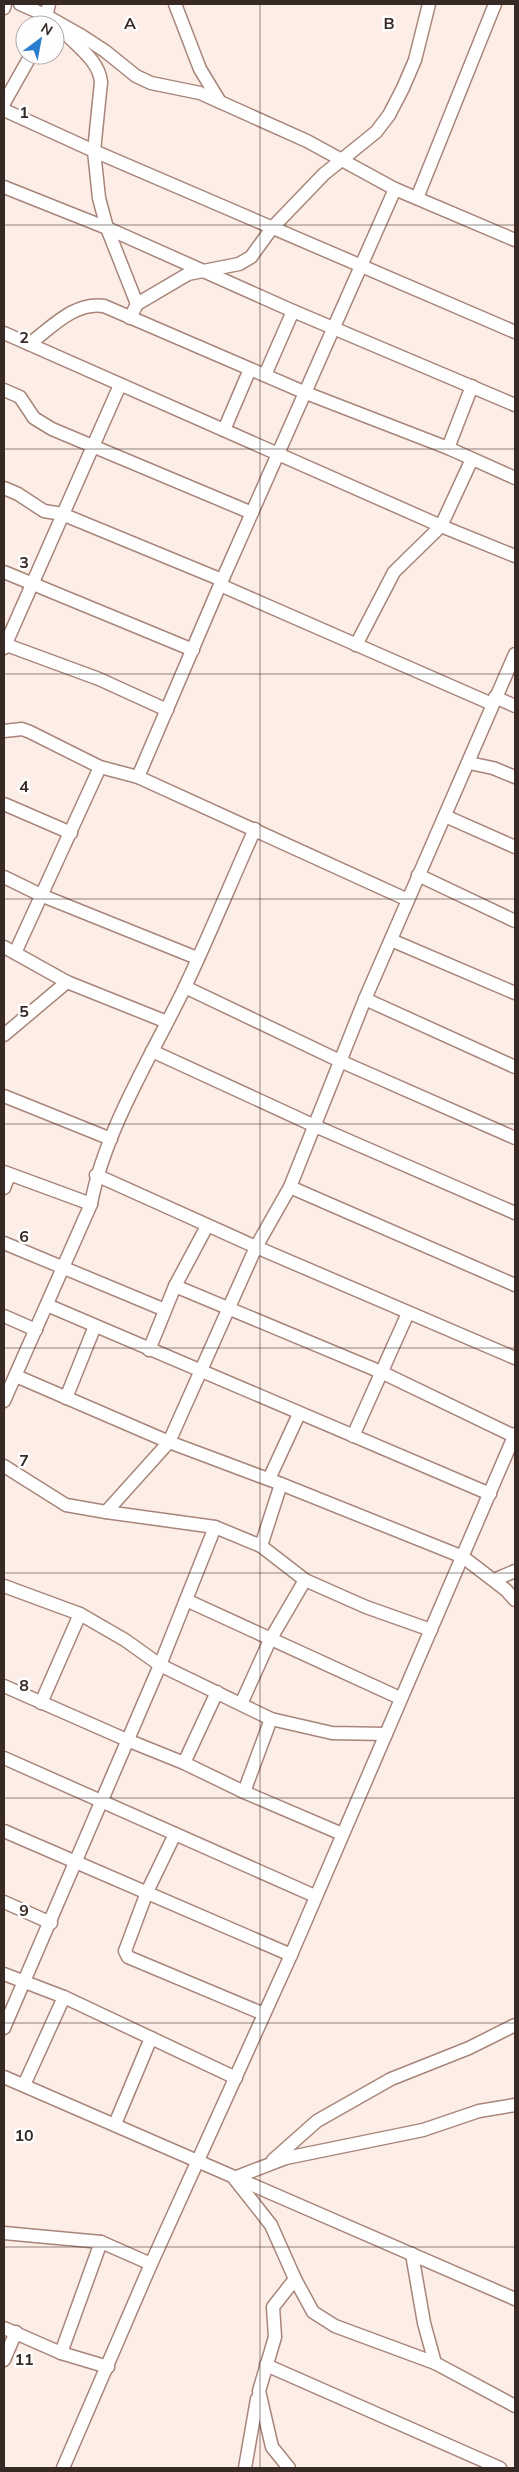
<svg xmlns="http://www.w3.org/2000/svg" width="519" height="2472" font-family="Mulish,sans-serif">
	<rect width="100%" height="100%" fill="#fcede7"/>
	<g fill="none" stroke-linecap="round" stroke-linejoin="round">
		<g stroke="#a88579" stroke-width="15">
			<g id="minor">
				<polyline points="20,4 45,15 82,36 105,51 136,76 151,83 200,93 307,141 395,189 515,240"/>
				<polyline points="175,4 200,69 220,102"/>
				<polyline points="4,8 5,4"/>
				<polyline points="44,25 49,4"/>
				<path d="M60 27C74 45 99 59 101 82L94 151 99 198 107 228 137 304"/>
				<polyline points="4,103 31,55"/>
				<polyline points="4,110 94,151 515,332"/>
				<polyline points="4,187 107,228 293,311 515,405"/>
				<polyline points="417,198 495,4"/>
				<polyline points="130,318 137,304 188,274 239,264 251,257 272,228 324,174 376,132 389,115 403,88 415,60 429,4"/>
				<polyline points="4,333 441,526 515,556"/>
				<path d="M29 344C51 328 75 301 104 306L306 393 448 448 515 478"/>
				<polyline points="265,375 293,311"/>
				<polyline points="4,390 20,397 34,418 52,429 252,513"/>
				<polyline points="224,430 250,369"/>
				<polyline points="448,448 472,386"/>
				<polyline points="4,488 18,494 44,511 62,514 222,580"/>
				<polyline points="4,572 193,650"/>
				<polyline points="220,585 492,704"/>
				<polyline points="4,644 99,679 167,710"/>
				<polyline points="356,645 394,572 441,526 472,459"/>
				<polyline points="4,648 120,385"/>
				<polyline points="495,697 515,706"/>
				<polyline points="4,731 22,729 30,732 100,767 138,777 408,900"/>
				<polyline points="469,763 493,768 515,777"/>
				<polyline points="138,777 220,585 395,189"/>
				<polyline points="4,804 71,833"/>
				<polyline points="445,816 515,847"/>
				<polyline points="418,875 515,921"/>
				<polyline points="4,877 43,896 197,958"/>
				<polyline points="391,940 515,993"/>
				<polyline points="4,947 15,953"/>
				<polyline points="67,982 167,1022"/>
				<polyline points="185,987 340,1061 515,1138"/>
				<polyline points="365,999 515,1067"/>
				<polyline points="4,1035 67,982 15,953 100,767"/>
				<polyline points="152,1051 315,1126 515,1213"/>
				<polyline points="4,1096 111,1139"/>
				<polyline points="4,1172 91,1204"/>
				<polyline points="96,1175 256,1247 515,1358"/>
				<polyline points="290,1187 515,1285"/>
				<polyline points="4,1188 9,1175"/>
				<polyline points="4,1243 165,1310"/>
				<polyline points="175,1286 381,1372 514,1436"/>
				<polyline points="47,1305 490,1494"/>
				<polyline points="4,1316 36,1330"/>
				<polyline points="149,1350 175,1286 207,1226"/>
				<polyline points="16,1376 169,1442 281,1484 463,1557 506,1590 515,1600"/>
				<polyline points="66,1398 95,1326"/>
				<path d="M4 1401 91 1204C104 1132 152 1055 184 989 209 937 231 882 255 829"/>
				<polyline points="353,1436 408,1313"/>
				<polyline points="4,1466 66,1505 106,1512 215,1527 261,1546 305,1580 366,1607 431,1630"/>
				<polyline points="269,1479 299,1414"/>
				<polyline points="106,1512 169,1442 256,1247 290,1187 365,999 515,654"/>
				<polyline points="261,1546 281,1484"/>
				<polyline points="494,1580 515,1571"/>
				<polyline points="4,1586 80,1614 125,1640 160,1665 271,1719 332,1733 386,1734"/>
				<polyline points="186,1600 400,1698"/>
				<polyline points="4,1686 127,1740 184,1763 244,1792 342,1834"/>
				<polyline points="41,1703 80,1614"/>
				<polyline points="241,1704 270,1640 305,1580"/>
				<polyline points="4,1758 315,1896"/>
				<polyline points="184,1763 217,1692"/>
				<polyline points="244,1792 271,1719"/>
				<polyline points="4,1831 291,1955"/>
				<polyline points="175,1834 147,1892 125,1951 128,1957 264,2014"/>
				<polyline points="4,1902 51,1923"/>
				<polyline points="4,1974 64,1997 236,2078"/>
				<polyline points="4,2028 160,1665 215,1527"/>
				<polyline points="4,2077 515,2299"/>
				<polyline points="24,2085 64,1997"/>
				<polyline points="115,2124 151,2038"/>
				<polyline points="273,2160 317,2121 391,2079 469,2048 515,2025"/>
				<polyline points="4,2233 101,2242 151,2264"/>
				<polyline points="412,2254 424,2323 435,2363 515,2406"/>
				<polyline points="295,2279 313,2312 335,2326 435,2363"/>
				<polyline points="4,2328 61,2353 108,2367"/>
				<polyline points="61,2353 101,2242"/>
				<polyline points="4,2360 16,2332"/>
				<polyline points="266,2365 500,2468"/>
				<polyline points="63,2468 151,2264 291,1955 515,1434"/>
				<polyline points="245,2468 257,2399"/>
				<polyline points="289,2468 272,2447 259,2391 275,2337 273,2307 295,2279 271,2225 234,2178 286,2158 423,2130 479,2111 515,2105"/>
			</g>
		</g>
		<use href="#minor" stroke="#fff" stroke-width="12"/>
	</g>
	<path fill="none" stroke="#372924" stroke-width="1" stroke-opacity="0.55" d="M260 4V2468M4 225H515M4 449H515M4 674H515M4 899H515M4 1124H515M4 1348H515M4 1573H515M4 1798H515M4 2023H515M4 2247H515"/>
	<g font-size="16" text-anchor="middle" font-weight="bold" fill="#372924" stroke="#fefefe" stroke-width="5" stroke-linejoin="round" paint-order="stroke">
		<text x="130" y="29">A</text>
		<text x="389" y="29">B</text>
		<text x="24" y="118">1</text>
		<text x="24" y="343">2</text>
		<text x="24" y="568">3</text>
		<text x="24" y="792">4</text>
		<text x="24" y="1017">5</text>
		<text x="24" y="1242">6</text>
		<text x="24" y="1466">7</text>
		<text x="24" y="1691">8</text>
		<text x="24" y="1916">9</text>
		<text x="24" y="2141">10</text>
		<text x="24" y="2365">11</text>
	</g>
	<rect width="519" height="2472" fill="none" stroke="#372924" stroke-width="10"/>
	<g transform="translate(40 40) rotate(32)"><circle r="24" fill="#fefefe" stroke="#aea9a7"/>
	<path d="M0-4L9 19L0 12L-9 19Z" fill="#297fcd"/>
	<text y="-8" font-size="14" font-weight="bold" text-anchor="middle" fill="#372924">N</text>
	</g>
</svg>
